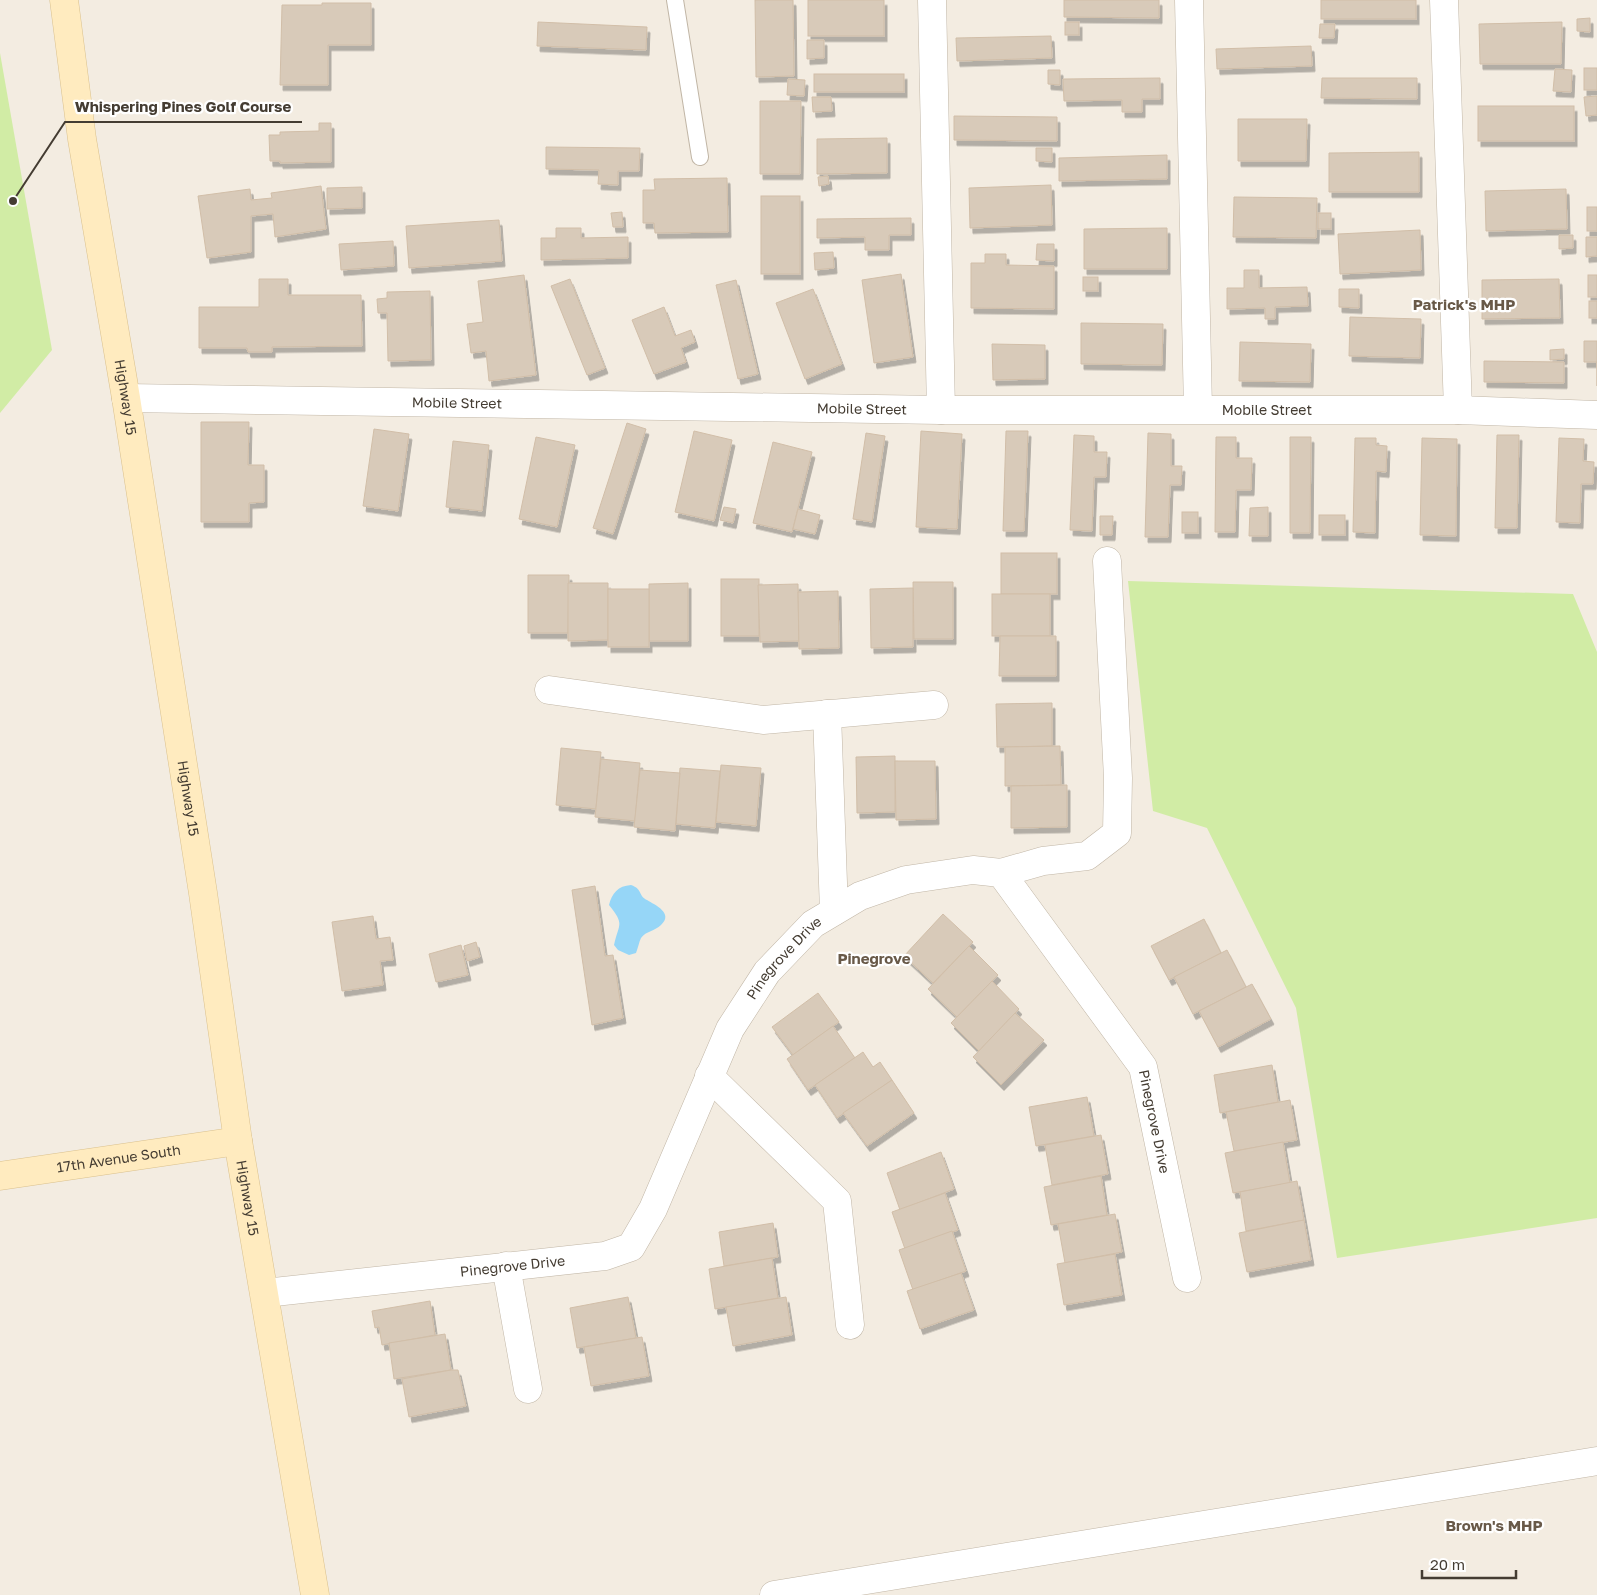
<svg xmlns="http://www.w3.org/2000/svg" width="1597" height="1595" font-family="'Golos Text',sans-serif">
	<defs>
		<filter id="shadow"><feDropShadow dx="3" dy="5.5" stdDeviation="0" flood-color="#0004"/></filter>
	</defs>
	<rect width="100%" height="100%" fill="#f3ece1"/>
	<g fill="#d1eca5">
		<polygon points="0,53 52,350 0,413"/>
		<polygon points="1128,581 1573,594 1597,652 1597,1218 1337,1258 1296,1008 1207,828 1153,811"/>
	</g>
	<path fill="#96d6f7" d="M631 885C643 889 638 896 647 900 655 905 674 913 661 925 655 931 646 931 641 938 639 942 638 948 636 953L629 955 618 950 614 945C619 923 625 925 609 905 612 893 618 886 631 885Z"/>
	<g fill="#d8cab9" stroke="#d1bea8" filter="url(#shadow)">
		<polygon points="755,0 793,0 794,76 756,77"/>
		<rect x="808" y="0" width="76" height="36"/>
		<polygon points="1064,0 1159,0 1159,18 1064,17"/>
		<rect x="1321" y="0" width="95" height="19"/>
		<polygon points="322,3 371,3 371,45 328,45 328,85 280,85 282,5 322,5"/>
		<polygon points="1590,18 1590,32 1577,31 1577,19"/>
		<polygon points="538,22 647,27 646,50 537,46"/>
		<rect x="1065" y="22" width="14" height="13"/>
		<polygon points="1562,22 1561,64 1480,64 1479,24"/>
		<polygon points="1320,24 1335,24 1334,38 1319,38"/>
		<polygon points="1051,36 1052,58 957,61 956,38"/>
		<polygon points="807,40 824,40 824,58 807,59"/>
		<polygon points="1311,46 1312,66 1217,69 1216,49"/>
		<rect x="1584" y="68" width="13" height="22"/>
		<polygon points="1555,69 1572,70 1571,92 1553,91"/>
		<polygon points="1048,70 1060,70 1060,85 1048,84"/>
		<rect x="814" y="74" width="90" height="18"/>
		<polygon points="1160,78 1160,99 1142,99 1142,112 1122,112 1122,100 1064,101 1063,79"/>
		<polygon points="1322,78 1417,78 1417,99 1321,98"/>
		<polygon points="788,79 805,80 804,96 787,95"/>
		<polygon points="1597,96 1597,115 1586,116 1584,97"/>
		<polygon points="812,97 831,97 832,111 813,112"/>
		<polygon points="760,101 801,101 800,174 760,174"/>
		<rect x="1478" y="106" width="96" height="35"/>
		<polygon points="954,116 1057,117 1057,141 954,140"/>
		<polygon points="1238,119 1307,119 1306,161 1238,161"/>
		<polygon points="319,123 331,123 331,162 280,163 280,161 270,161 269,135 280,135 280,132 319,131"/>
		<polygon points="887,138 887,173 817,174 817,139"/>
		<polygon points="546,147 640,148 639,171 618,171 618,185 598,184 599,170 546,169"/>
		<polygon points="1036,148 1052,148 1052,162 1036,161"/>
		<polygon points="1419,152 1419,192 1329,192 1329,153"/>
		<polygon points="1167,155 1167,179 1059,181 1059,158"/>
		<polygon points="828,176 829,184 819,186 818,177"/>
		<polygon points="727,178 728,232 655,233 654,223 643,223 643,190 655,190 654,179"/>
		<polygon points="1051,185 1052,225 970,228 969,188"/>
		<polygon points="321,186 326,229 275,237 273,214 251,216 251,252 207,258 198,196 250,189 251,200 272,198 271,193"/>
		<polygon points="362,187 362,208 327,209 327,188"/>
		<polygon points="1566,189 1567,229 1486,231 1485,191"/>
		<rect x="761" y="196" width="39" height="78"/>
		<polygon points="1234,197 1317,198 1316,238 1233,237"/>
		<rect x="1587" y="207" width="10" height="24"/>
		<polygon points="622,212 623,227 613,227 611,213"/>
		<rect x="1318" y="213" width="13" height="16"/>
		<polygon points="911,218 911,235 889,235 889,250 865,250 865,237 817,238 817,219"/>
		<polygon points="499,220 502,261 409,268 406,226"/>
		<polygon points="556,228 581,228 581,238 628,237 628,258 541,260 541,238 556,238"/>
		<polygon points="1167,228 1167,269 1084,269 1084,229"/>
		<polygon points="1420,230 1421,270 1340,274 1338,234"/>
		<polygon points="1559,235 1573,235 1573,248 1559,249"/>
		<polygon points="1586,237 1597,237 1597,256 1586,257"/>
		<polygon points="393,241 394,266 341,270 339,244"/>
		<polygon points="1037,244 1054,244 1054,261 1036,260"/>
		<polygon points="833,252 834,268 815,270 814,253"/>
		<polygon points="985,254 1006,254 1006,265 1054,266 1054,309 971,308 971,263 985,263"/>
		<polygon points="1244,270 1259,270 1259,288 1307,287 1308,306 1275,307 1275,319 1265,319 1265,308 1227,309 1227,288 1244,288"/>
		<polygon points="901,274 913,357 874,363 862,280"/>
		<polygon points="524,275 536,375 489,381 486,351 471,353 467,324 483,322 478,281"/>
		<rect x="1588" y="275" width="9" height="22"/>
		<rect x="1083" y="277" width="15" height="14"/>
		<polygon points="259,279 288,279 288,295 361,295 362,346 272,347 272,352 248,352 247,348 199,348 199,307 259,307"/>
		<polygon points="570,279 605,368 587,375 551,286"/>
		<polygon points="1559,279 1560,318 1482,319 1482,280"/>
		<polygon points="736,280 758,374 738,379 716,285"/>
		<polygon points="813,289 842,364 805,379 776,303"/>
		<polygon points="1339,289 1359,289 1359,308 1339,307"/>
		<polygon points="430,291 431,360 388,361 387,313 378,313 377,299 387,298 387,292"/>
		<rect x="1589" y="301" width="8" height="17"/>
		<polygon points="664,307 675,336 691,330 695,342 681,348 686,362 654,374 632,320"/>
		<polygon points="1350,317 1421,319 1420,358 1349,356"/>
		<polygon points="1081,323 1163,324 1162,365 1081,364"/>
		<polygon points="1584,341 1597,341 1597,386 1597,362 1584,362"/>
		<polygon points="1240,342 1311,344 1310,382 1239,381"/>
		<polygon points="992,344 1045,345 1045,379 993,380"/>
		<polygon points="1564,349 1564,359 1550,360 1550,350"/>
		<polygon points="1484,361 1564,362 1564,383 1484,382"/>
		<polygon points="201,422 249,422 248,465 264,465 264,502 249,503 249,522 201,522"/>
		<polygon points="627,423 646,429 613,534 593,528"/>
		<polygon points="374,429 409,434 398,511 363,506"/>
		<polygon points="694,431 732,440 714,521 675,512"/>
		<polygon points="921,431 962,434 957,529 916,527"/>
		<polygon points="1006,431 1028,431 1024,531 1003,531"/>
		<polygon points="866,433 885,436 872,522 853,519"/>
		<polygon points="1148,433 1171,434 1171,466 1182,466 1181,485 1170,485 1168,537 1145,537"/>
		<polygon points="1074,435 1094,436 1094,452 1107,452 1106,477 1094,477 1092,531 1070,530"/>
		<polygon points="1497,435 1519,435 1517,528 1495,528"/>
		<polygon points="536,437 575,445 557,527 519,519"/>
		<polygon points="1216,437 1236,437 1236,458 1252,458 1251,490 1236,490 1235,532 1215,532"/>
		<polygon points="1290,437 1311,437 1310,533 1290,533"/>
		<polygon points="1355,438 1376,438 1376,445 1387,446 1386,472 1376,471 1375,533 1353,532"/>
		<polygon points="1422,438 1457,439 1456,536 1420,535"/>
		<polygon points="1559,438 1584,439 1583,461 1594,462 1593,484 1581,484 1580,523 1556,522"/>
		<polygon points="453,441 489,445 482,511 446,507"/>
		<polygon points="773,442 812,452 792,532 753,523"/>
		<polygon points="724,507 736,509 733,523 720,520"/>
		<polygon points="1268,507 1268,536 1249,536 1250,508"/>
		<polygon points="798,509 820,515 815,534 793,529"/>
		<rect x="1182" y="512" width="16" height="21"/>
		<rect x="1319" y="515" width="26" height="20"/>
		<polygon points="1100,516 1113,516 1112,535 1100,535"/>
		<rect x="1001" y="553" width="56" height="41"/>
		<polygon points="528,575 569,575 568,633 528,633"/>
		<rect x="721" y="579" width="38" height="57"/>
		<polygon points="913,582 953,582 953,639 914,639"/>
		<polygon points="568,583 608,583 608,640 568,641"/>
		<polygon points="688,583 688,641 649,641 649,584"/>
		<polygon points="798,584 799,641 760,642 758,585"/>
		<polygon points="913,588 913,647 871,648 870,589"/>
		<rect x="608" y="589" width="41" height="58"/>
		<polygon points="838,591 839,648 799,649 798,592"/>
		<rect x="992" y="594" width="58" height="42"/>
		<polygon points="1000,636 1056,636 1056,676 999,676"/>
		<polygon points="1052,703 1052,746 997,747 996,704"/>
		<polygon points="1060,746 1061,785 1005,786 1005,747"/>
		<polygon points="561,748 601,752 596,809 556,805"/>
		<polygon points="895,756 895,812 857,813 856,757"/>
		<polygon points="601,759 640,763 635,821 595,817"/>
		<polygon points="895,761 935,761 936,819 896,820"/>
		<polygon points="721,765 761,768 756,826 716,822"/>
		<polygon points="680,768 720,771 715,828 676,824"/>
		<polygon points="640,770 680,773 675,831 634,827"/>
		<polygon points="1067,785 1067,827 1011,828 1011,786"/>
		<polygon points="595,886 605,956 613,955 623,1018 592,1025 572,890"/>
		<polygon points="943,914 973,942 933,983 904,956"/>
		<polygon points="373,916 376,939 390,937 393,960 380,961 383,985 342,991 332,922"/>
		<polygon points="1204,919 1221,953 1169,980 1151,946"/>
		<polygon points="476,942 480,957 467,961 464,946"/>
		<polygon points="461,945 468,975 436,982 429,954"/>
		<polygon points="969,946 998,975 957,1017 928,989"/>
		<polygon points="1227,950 1246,987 1193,1014 1174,977"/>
		<polygon points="992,981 1019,1009 979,1051 951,1023"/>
		<polygon points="1252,984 1271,1019 1218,1047 1199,1011"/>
		<polygon points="818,993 839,1022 793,1055 772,1027"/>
		<polygon points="1015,1013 1044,1040 1001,1085 973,1057"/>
		<polygon points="833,1026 855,1058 808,1090 787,1059"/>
		<polygon points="863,1052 873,1067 880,1062 892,1080 837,1118 815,1085"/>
		<polygon points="1272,1065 1278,1102 1220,1113 1214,1075"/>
		<polygon points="892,1080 914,1113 867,1146 843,1113"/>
		<polygon points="1087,1097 1094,1136 1036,1146 1029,1107"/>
		<polygon points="1290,1100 1297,1140 1234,1151 1226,1112"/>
		<polygon points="1101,1135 1108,1174 1052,1185 1045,1145"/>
		<polygon points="1283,1142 1290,1183 1233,1193 1225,1153"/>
		<polygon points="941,1152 954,1189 900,1210 887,1173"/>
		<polygon points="1101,1176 1107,1215 1051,1225 1044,1187"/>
		<polygon points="1297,1181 1304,1220 1246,1231 1240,1192"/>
		<polygon points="945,1193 958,1230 905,1249 892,1212"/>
		<polygon points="1115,1214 1122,1252 1065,1263 1058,1224"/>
		<polygon points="1304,1220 1311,1260 1247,1272 1239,1233"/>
		<polygon points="773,1223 778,1257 724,1266 719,1232"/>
		<polygon points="952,1231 966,1271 913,1290 899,1250"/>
		<polygon points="1115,1254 1122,1295 1064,1305 1057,1264"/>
		<polygon points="772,1258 778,1298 715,1309 709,1269"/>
		<polygon points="961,1273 974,1310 920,1329 907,1291"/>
		<polygon points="628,1297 636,1338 577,1348 570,1308"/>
		<polygon points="786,1297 792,1335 733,1346 726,1307"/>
		<polygon points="430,1301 435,1335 382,1345 379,1327 375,1328 372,1311"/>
		<polygon points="445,1334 451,1370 394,1379 389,1343"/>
		<polygon points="642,1337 649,1376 591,1386 584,1347"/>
		<polygon points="451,1370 458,1370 466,1406 409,1417 402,1379"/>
	</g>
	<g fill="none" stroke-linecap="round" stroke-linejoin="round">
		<g stroke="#c1b6a6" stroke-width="18">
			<polyline id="lane" points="675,0 700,157"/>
		</g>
		<g stroke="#c1b6a6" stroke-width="29">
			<g id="street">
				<polyline points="932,0 941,410"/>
				<polyline points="1189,0 1198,409"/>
				<polyline points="1444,0 1458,410"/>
				<path id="s1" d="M126 398 941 410H1458L1597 415"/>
				<polyline points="549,690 763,720 934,705"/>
				<polyline points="827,714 834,911"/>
				<polyline points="1001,873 1043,861 1087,856 1117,833 1118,778 1107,561"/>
				<polyline points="709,1076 837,1201 850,1325"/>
				<polyline points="506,1266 528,1389"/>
				<path id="s2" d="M265 1293 605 1256 631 1247 653 1209 730 1029 767 972 813 924 860 896 906 880 973 870 1001 873 1143 1067 1187 1278"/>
				<polyline points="774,1595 1597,1461"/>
			</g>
		</g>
		<g stroke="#dac18e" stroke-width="29">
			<g id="secondary">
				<path id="s3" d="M64 0 82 139 126 398 203 893 238 1141 315 1595"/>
				<path id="s4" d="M0 1176 238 1141"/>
			</g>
		</g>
		<use href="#lane" stroke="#fff" stroke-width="16"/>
		<use href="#street" stroke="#fff" stroke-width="28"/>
		<use href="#secondary" stroke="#ffebbf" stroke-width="28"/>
	</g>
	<g text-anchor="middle" stroke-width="4.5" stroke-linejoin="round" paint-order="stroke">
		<g font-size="14" fill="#443c32" stroke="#fff">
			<text dy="5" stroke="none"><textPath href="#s3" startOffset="402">Highway 15</textPath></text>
			<text dy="5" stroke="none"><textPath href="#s1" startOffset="331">Mobile Street</textPath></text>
			<text dy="5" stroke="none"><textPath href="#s1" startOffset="736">Mobile Street</textPath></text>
			<text dy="5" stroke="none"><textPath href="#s1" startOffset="1141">Mobile Street</textPath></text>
			<text dy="5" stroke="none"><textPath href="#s3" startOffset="808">Highway 15</textPath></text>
			<text dy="5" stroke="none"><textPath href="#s2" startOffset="699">Pinegrove Drive</textPath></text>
			<text dy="5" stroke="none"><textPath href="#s2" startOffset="1239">Pinegrove Drive</textPath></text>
			<text dy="5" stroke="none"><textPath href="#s4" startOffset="120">17th Avenue South</textPath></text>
			<text dy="5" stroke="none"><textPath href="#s3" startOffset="1212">Highway 15</textPath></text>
			<text dy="5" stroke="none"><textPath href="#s2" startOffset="249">Pinegrove Drive</textPath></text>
		</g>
		<g font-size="15" font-weight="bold" fill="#685948" stroke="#fff">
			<text x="1464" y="310">Patrick's MHP</text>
			<text x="874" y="964">Pinegrove</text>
			<text x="1494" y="1531">Brown's MHP</text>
		</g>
	</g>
	<path fill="none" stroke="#443c32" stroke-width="2" d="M13 201L65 122H302"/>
	<circle fill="#443c32" stroke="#fff" stroke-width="2" cx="13" cy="201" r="5"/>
	<g font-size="15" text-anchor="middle" font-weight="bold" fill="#443c32" stroke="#fff" stroke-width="4.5" stroke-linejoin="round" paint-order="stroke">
		<text x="183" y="112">Whispering Pines Golf Course</text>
	</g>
	<path d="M1422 1570v8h94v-8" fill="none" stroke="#443c32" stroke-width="2.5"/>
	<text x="1430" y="1570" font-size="15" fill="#443c32" stroke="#ffffff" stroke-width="4" paint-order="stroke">20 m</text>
</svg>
